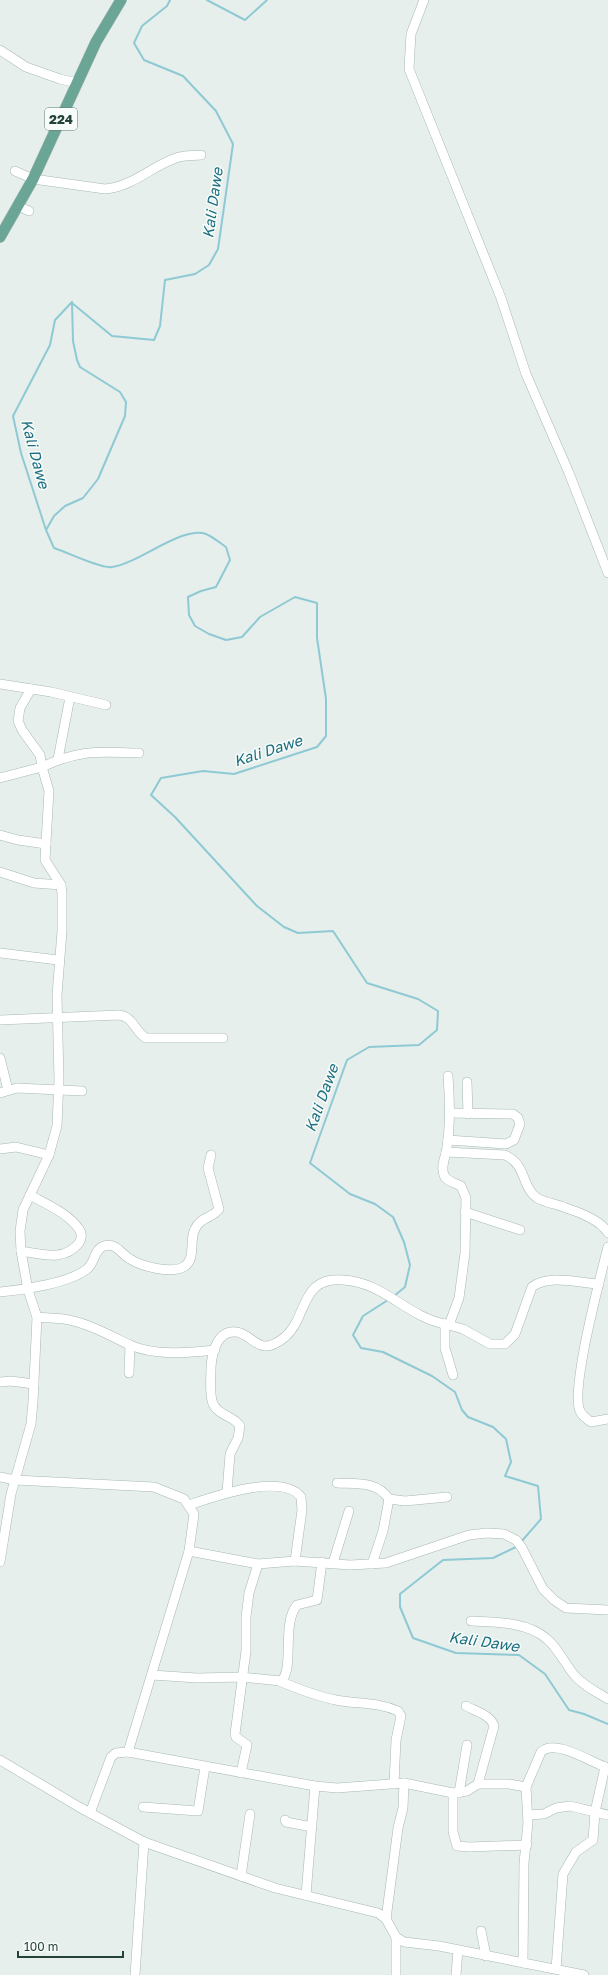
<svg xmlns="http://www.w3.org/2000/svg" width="608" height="1975" font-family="'Golos Text',sans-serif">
	<rect width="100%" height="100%" fill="#e6efeb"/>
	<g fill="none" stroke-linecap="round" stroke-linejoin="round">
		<g stroke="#8ec9d4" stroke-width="2">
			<polyline points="207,0 245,20 267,0"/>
			<path d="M72 302 73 341 77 360 80 367 120 392 126 402 125 416 98 479 83 498 65 506 54 516 46 530 54 548C67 552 101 569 112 567 138 564 183 525 206 534 213 537 220 543 226 547L230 560 216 587 201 591 188 597 189 615 195 626 209 634 226 640 242 637 260 617 295 597 317 603V638L326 699V736L317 747 234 774 203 771 161 778 151 795 175 817 257 906 284 927 298 933 333 931 367 983 418 999 438 1011 437 1030 419 1045 369 1047 347 1060 310 1163 350 1194 375 1204 393 1217 404 1242 410 1265 405 1287 394 1296"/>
			<polyline points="72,303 112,336 154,340 160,326 165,280 195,274 209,265 218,249 233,144 216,111 183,76 144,60 134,43 142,26 167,6 170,0"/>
			<polyline points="46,530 21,453 13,416 50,345 55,320 72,302"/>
			<polyline points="388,1300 363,1316 353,1335 361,1348 383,1352 432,1376 455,1392 462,1410 468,1417 493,1427 506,1439 511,1462 505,1476 538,1486 541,1519 521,1542"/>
			<polyline points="518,1546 493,1558 443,1560 400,1594 400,1607 413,1638 456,1653 519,1655 545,1674 569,1710 584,1714 608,1724"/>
		</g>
		<g stroke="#a8b8b2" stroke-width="10">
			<g id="minor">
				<polyline points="424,0 411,34 409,69 501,298 526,374 569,473 608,573"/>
				<polyline points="0,50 26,67 60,79 77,83"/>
				<path d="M15 171 33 179 105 189C132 187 152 166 176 158 184 155 193 156 201 155"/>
				<polyline points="18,206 29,211"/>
				<polyline points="0,684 51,692 106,705"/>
				<path d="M31 689 20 708 18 721 22 730 40 755 42 767C80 749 99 752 139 753"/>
				<polyline points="58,759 70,697"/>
				<polyline points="0,778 42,767 49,791 45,860 61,885 62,894 62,931 57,995 59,1080 57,1126 49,1155 23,1210 20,1231 21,1251 28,1290 37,1317 33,1402 31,1424 11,1494 0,1562"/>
				<polyline points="0,835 18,840 46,844"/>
				<polyline points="0,872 34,883 61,885"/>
				<polyline points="0,953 58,960"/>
				<path d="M0 1020 119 1015C134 1017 134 1031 146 1038H223"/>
				<polyline points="0,1058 8,1090"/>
				<path d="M448 1076C450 1102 451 1127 446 1153 444 1160 441 1168 444 1175 446 1181 455 1183 461 1186L466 1198 465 1253 459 1298 449 1325"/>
				<polyline points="467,1082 468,1114"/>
				<polyline points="0,1093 17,1088 82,1091"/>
				<polyline points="448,1140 506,1144 514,1140 520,1124 518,1118 513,1114 450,1113"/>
				<polyline points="0,1149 16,1147 49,1155"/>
				<path d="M446 1152 505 1155C527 1165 521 1186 537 1198 546 1203 557 1204 566 1208 579 1212 602 1221 608 1233"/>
				<polyline points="465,1212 520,1230"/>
				<path d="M608 1247C601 1274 570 1390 580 1411 582 1416 587 1419 591 1422L608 1419"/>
				<path d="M21 1251C42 1254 64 1262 79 1243 82 1238 82 1233 79 1229 68 1213 46 1204 30 1195"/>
				<path d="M0 1292C23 1290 70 1283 87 1269 95 1263 94 1249 104 1246 116 1242 121 1254 130 1259 141 1266 172 1275 185 1266 196 1258 189 1240 195 1229 200 1217 213 1218 219 1209L208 1168 211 1155"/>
				<path d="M37 1317C46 1318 55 1318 64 1319 88 1323 109 1335 130 1345 155 1356 188 1353 215 1350"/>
				<polyline points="129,1373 130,1345"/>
				<path d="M453 1375 445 1348V1324L463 1329 490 1344H505L515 1334 532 1287C549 1274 579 1283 599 1284"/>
				<polyline points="0,1382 11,1381 34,1384"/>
				<polyline points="0,1477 15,1480 154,1487 184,1499 194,1514 189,1551 128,1752 116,1753 111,1757 90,1813"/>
				<path d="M337 1483C357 1484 377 1481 389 1499L405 1501 447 1497"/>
				<path d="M227 1492 230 1454 238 1438 240 1426C234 1416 219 1416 213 1404 209 1394 211 1378 211 1367 212 1353 217 1330 236 1332 254 1334 258 1359 285 1337 308 1317 300 1276 343 1280 384 1282 407 1317 445 1324"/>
				<path d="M189 1505C213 1497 282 1472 301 1497L302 1510 295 1561"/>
				<polyline points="189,1551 258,1564 295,1561 350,1565 386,1563 469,1535 487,1533 504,1534 516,1540 522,1548 543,1589 554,1600 566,1608 608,1610"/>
				<polyline points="333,1563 349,1511"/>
				<polyline points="372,1564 383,1531 389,1499"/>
				<path d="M471 1621C496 1622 528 1622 547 1639 560 1650 566 1667 577 1678 586 1687 598 1693 608 1699"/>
				<path d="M152 1675 197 1678 241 1677 281 1681C295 1669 281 1624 297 1605L317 1600 322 1562"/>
				<path d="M279 1681C298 1689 316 1696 336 1700 356 1704 378 1702 398 1711L401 1716 396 1740 394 1784"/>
				<path d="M466 1706C475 1711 491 1715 494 1726L478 1784"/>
				<polyline points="128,1752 315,1786 337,1788 404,1783 453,1793 467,1791 478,1784 509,1784 526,1787"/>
				<polyline points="0,1760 79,1807 144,1842 275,1888 378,1913 386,1919 396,1937 404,1942 439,1946 584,1975"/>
				<polyline points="241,1773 247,1745 236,1737 235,1734 246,1651 246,1617 249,1593 258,1564"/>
				<polyline points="453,1793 453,1832 457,1846 469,1847 527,1845"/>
				<polyline points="459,1793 467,1745"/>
				<polyline points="143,1807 198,1811 205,1767"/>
				<polyline points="528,1815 544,1814 556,1808 570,1806 608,1815"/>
				<polyline points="285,1820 286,1822 312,1827"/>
				<polyline points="241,1876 250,1814"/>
				<polyline points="306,1895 315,1786"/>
				<polyline points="386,1919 398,1828 403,1808 404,1783"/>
				<polyline points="481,1931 486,1956"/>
				<path d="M523 1963 524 1863 528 1823 526 1787 541 1752C555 1738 592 1763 608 1768"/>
				<polyline points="556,1969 563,1874 576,1852 593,1840 595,1812 605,1767"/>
				<polyline points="135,1975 144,1842"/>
				<polyline points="396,1975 396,1937"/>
				<polyline points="456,1975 458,1950"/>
			</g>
		</g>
		<g stroke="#c2cac8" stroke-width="12">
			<polyline id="major" points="0,237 33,179 96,42 121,0"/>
		</g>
		<use href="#minor" stroke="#fff" stroke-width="9"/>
		<use href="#major" stroke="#6aa596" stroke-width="11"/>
	</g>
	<g text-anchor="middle" stroke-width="3" stroke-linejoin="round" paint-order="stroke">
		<rect fill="#f7fbf9" stroke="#637a73" stroke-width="1" x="45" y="108" width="32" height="22" rx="3"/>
		<g font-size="13" font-weight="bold" fill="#24423a">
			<text x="61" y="124">224</text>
		</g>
		<g font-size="15" font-style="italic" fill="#1c6f80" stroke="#f7fbf9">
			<text transform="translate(213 203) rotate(-82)" y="5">Kali Dawe</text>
			<text transform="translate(35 454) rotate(75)" y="5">Kali Dawe</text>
			<text transform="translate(268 751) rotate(-18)" y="5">Kali Dawe</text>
			<text transform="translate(322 1098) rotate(-70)" y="5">Kali Dawe</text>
			<text transform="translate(484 1642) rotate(8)" y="5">Kali Dawe</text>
		</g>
	</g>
	<path d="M18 1951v6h105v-6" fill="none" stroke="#24423a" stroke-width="2"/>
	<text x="24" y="1951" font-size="12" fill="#24423a" stroke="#f7fbf9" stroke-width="3" paint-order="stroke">100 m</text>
</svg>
